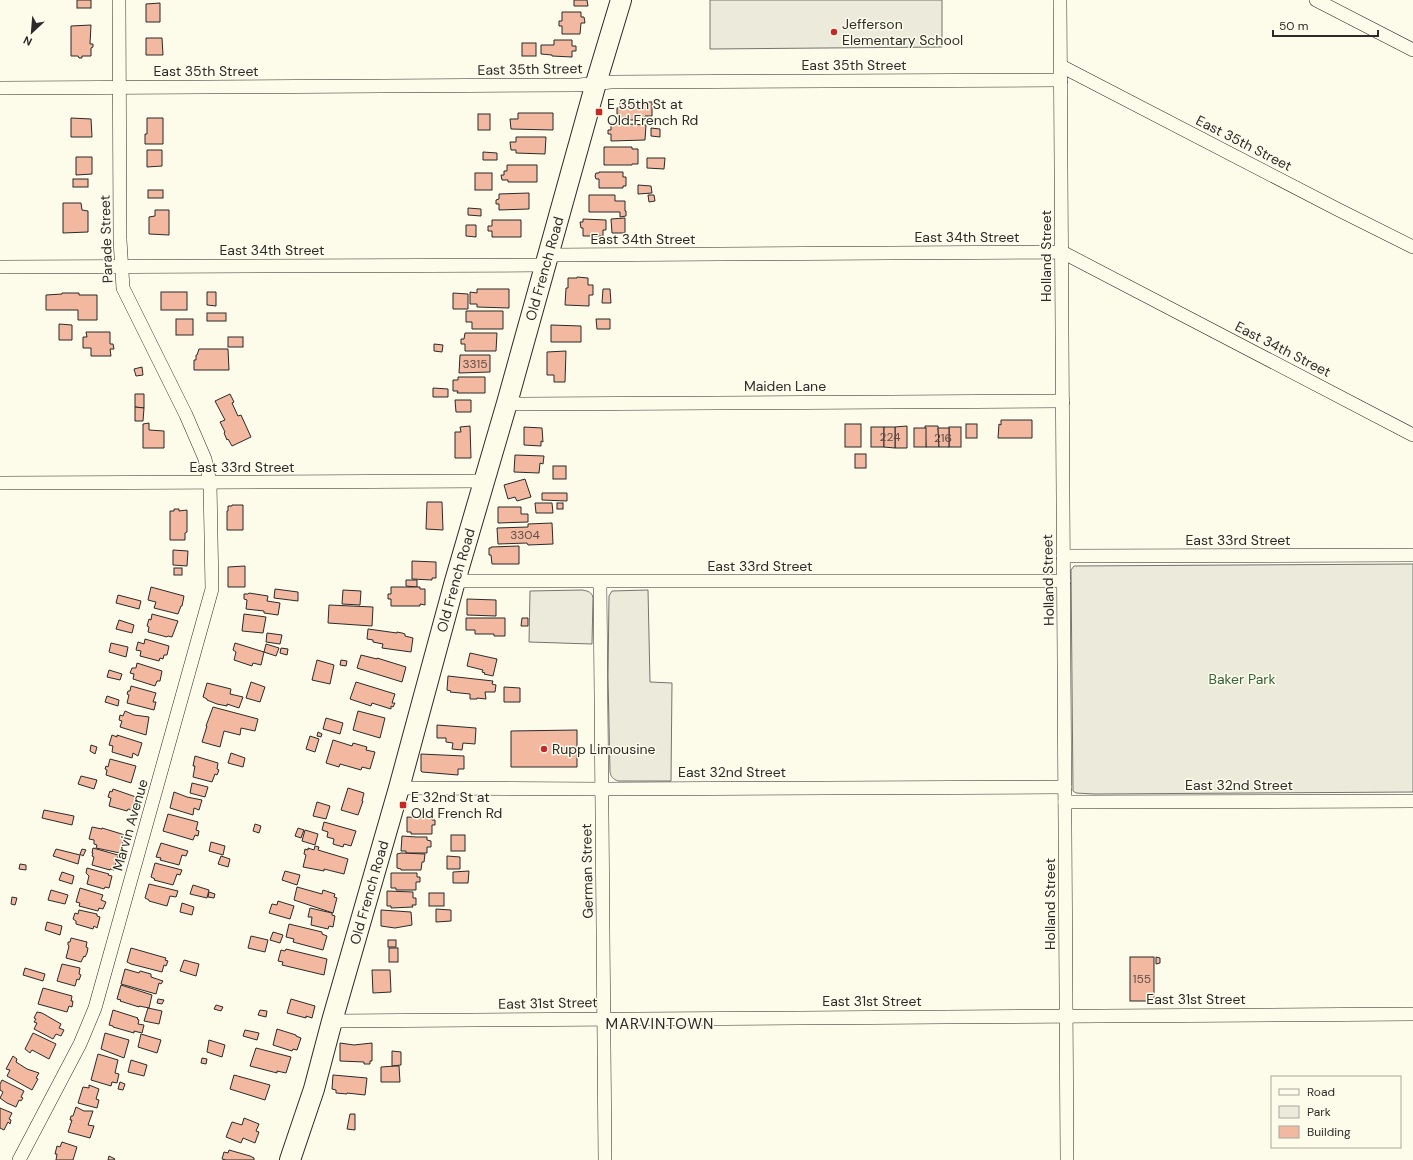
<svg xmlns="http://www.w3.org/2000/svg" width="1413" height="1160" font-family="'DM Sans',sans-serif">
	<rect width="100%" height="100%" fill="#fdfbea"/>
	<g fill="#ecebdb" stroke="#74746e">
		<polygon points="710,0 942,0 942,47 710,49"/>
		<polygon points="1413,564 1413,792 1094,794 1076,793 1073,791 1071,570 1074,566"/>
		<path d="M582 590C588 591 592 592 593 598L592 644 529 642 530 591Z"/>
		<path d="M648 590 650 682 672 683 671 781H618C613 779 611 777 610 772L608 676 609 596 612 591Z"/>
	</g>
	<g fill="#f2b8a0" stroke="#2b2b2b">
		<rect x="77" y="0" width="14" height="8"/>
		<polygon points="574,0 587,0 588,6 574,6"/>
		<polygon points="160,3 160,22 146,22 146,4"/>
		<polygon points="562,12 581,12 581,17 584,17 585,23 581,23 580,34 562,34 562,26 559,26 559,21 562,21"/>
		<polygon points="91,25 90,44 93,44 93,47 91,48 91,56 82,56 82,58 79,58 78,56 71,56 71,26"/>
		<polygon points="146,38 162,38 163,55 146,55"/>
		<polygon points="554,40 572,40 572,46 576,46 576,51 572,51 572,57 552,56 552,55 541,54 541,45 554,45"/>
		<rect x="522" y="43" width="14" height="13"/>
		<polygon points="620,102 652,102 652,116 645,116 645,120 620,120 620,114 617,114 617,108 620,107"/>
		<polygon points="518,113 553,113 553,130 511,129 510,119 518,119"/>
		<rect x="478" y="114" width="12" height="16"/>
		<polygon points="71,118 91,119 92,137 71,137"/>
		<polygon points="147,118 163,118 163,144 145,144 145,134 147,134"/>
		<polygon points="611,123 646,125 645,140 611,141 611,134 608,134 608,130 611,130"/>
		<polygon points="651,128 660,129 660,137 651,136"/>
		<polygon points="516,137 546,137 545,154 516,153 516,150 511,150 510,142 516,142"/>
		<polygon points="604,147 632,147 632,149 638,149 638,164 632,164 632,165 604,165"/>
		<polygon points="147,150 162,150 162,166 147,167"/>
		<polygon points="483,152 497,153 497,160 483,160"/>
		<polygon points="76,157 92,157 92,174 76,175"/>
		<polygon points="647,158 665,158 664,169 647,168"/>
		<polygon points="507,165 537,165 537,182 508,182 508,180 502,180 501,175 504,175 504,171 507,171"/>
		<polygon points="599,172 623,172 623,177 626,177 626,186 623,186 623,188 599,188 599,179 596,179 595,176 596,173 599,173"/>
		<rect x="475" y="173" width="17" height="17"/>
		<rect x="73" y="179" width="15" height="8"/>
		<polygon points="638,185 651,186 652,193 638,194"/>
		<rect x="148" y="190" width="15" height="8"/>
		<polygon points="529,193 529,209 499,210 499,204 496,204 496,200 499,199 499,194"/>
		<polygon points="589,195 615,195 615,201 625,201 625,211 626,211 626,216 620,217 620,212 589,212"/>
		<polygon points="648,195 654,195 655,201 649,202"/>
		<polygon points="63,203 81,203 82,210 88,211 88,232 63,233"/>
		<polygon points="468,208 481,209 481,216 468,215"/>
		<polygon points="155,210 169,210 169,235 149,234 149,217 155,216"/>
		<polygon points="625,218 625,233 612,233 611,219"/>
		<polygon points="583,219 606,220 606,230 603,230 603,236 583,236 583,228 581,228 580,222 583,222"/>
		<polygon points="492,220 521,220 521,237 492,237 492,231 488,231 488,226 492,226"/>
		<polygon points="466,225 476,225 476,237 466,236"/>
		<polygon points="577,277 588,278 588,285 593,285 593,295 589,295 589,306 565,305 566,288 568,288 568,278 577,278"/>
		<polygon points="477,289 509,289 509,308 477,307 477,304 470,304 470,292 477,293"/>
		<polygon points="603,289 610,289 611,303 602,303"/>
		<rect x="161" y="292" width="26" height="18"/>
		<polygon points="207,292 216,292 216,306 207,305"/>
		<polygon points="62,293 79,293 79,295 97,295 97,320 78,320 78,310 46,310 46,295 62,294"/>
		<polygon points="453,293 468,294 468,309 453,309"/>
		<polygon points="466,311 503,311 503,329 472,329 472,322 466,322"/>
		<rect x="207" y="313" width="19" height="8"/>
		<rect x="176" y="319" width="17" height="16"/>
		<polygon points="596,319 610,319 610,329 597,329"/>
		<polygon points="59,324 72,325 72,340 59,340"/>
		<polygon points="551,325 581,326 581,342 551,342"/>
		<polygon points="86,332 110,332 110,344 113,344 114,349 110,349 111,356 91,356 91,348 83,348 83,337 87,337"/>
		<polygon points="465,333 497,333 496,351 465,351 465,344 461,344 461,339 464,339"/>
		<rect x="228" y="337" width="15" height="10"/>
		<polygon points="434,344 443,345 442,352 434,351"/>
		<polygon points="199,349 228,349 229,370 194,370 194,360 196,360 196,355 197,355"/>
		<polygon points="566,351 565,382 554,382 554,375 547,375 547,352"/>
		<polygon points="460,355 490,355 490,372 459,373"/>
		<polygon points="142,367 143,375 136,376 134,369"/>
		<polygon points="458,377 485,377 485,393 457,393 458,391 453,391 453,380 458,380"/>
		<polygon points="433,388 448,389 448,397 433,397"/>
		<polygon points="135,394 144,394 144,408 135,407"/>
		<polygon points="230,394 234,402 232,403 238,416 241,415 251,437 232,446 228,439 227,440 224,433 225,432 220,422 225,420 215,401"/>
		<polygon points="455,400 471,400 471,412 456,412"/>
		<polygon points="135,407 144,408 143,421 135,421"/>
		<polygon points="1001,420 1032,420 1032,438 998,438 999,424 1001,425"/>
		<polygon points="149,423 149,430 164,431 164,448 143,448 143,424"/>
		<rect x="845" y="424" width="16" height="23"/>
		<rect x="966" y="424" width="11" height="14"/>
		<polygon points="470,426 471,458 455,458 455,432 461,432 460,427"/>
		<polygon points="907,426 907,448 895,448 895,427"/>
		<polygon points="925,426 938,426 939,447 926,447"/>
		<polygon points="524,427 542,428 543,442 541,441 541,446 524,445"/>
		<rect x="871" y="427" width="13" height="20"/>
		<polygon points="884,427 895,427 895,448 884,447"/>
		<rect x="949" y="427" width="12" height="20"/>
		<rect x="914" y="428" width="12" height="19"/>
		<polygon points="938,428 949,428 949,447 939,447"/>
		<rect x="855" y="454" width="11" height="14"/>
		<polygon points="515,455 544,456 543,464 540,463 539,473 514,472"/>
		<rect x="553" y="466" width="13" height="13"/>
		<polygon points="525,479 531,497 517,501 515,497 508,499 504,485"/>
		<polygon points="542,493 567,493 567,501 542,500"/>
		<polygon points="427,502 442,502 443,530 426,529"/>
		<polygon points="535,503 552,503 553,513 536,513"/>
		<rect x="557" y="503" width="6" height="6"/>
		<polygon points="232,505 243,505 243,530 227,530 227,511 228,511 228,506 232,506"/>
		<polygon points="498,507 521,507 521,514 528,514 528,522 498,523"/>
		<polygon points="174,509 179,509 179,511 187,510 187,532 185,533 185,540 170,540 170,511 174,511"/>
		<polygon points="552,523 553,544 528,545 527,543 498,544 497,528 528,527 528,524"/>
		<polygon points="519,546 519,564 492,564 491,555 489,555 489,548 491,548 491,547"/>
		<polygon points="173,550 188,551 187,566 173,565"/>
		<polygon points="412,561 436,562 436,578 432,578 432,580 412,579"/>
		<polygon points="245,566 245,587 228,587 228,567"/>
		<rect x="174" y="568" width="8" height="7"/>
		<polygon points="406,580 417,580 417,587 406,586"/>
		<polygon points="151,587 184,596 182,606 181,606 178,614 154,608 156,602 148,600"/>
		<polygon points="391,587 420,587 420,589 425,589 425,605 420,604 420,606 391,606 391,599 388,599 388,594 391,594"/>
		<polygon points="275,589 298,592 298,601 274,598"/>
		<polygon points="343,590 361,591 360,605 342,604"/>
		<polygon points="249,593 268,596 267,601 280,603 278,615 264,613 264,611 246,609 247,600 244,599 244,594 248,594"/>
		<polygon points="118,595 141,601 139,609 116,603"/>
		<polygon points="467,599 496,600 496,616 467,615"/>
		<polygon points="329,605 373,607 372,626 328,623"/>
		<polygon points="152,614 178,621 172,637 168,636 167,637 148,632 149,627 147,626 149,619 151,620"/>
		<polygon points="244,614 266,617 263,633 242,631"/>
		<polygon points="466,618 505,618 505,636 494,636 494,634 475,634 475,630 466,630"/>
		<polygon points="522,618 528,618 528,626 521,626"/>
		<polygon points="119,620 134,625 132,633 116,629"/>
		<polygon points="368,629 397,633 397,632 402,633 405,634 405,636 413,638 411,652 382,648 383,644 373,642 373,640 367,639"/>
		<polygon points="267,633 282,635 280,644 266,642"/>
		<polygon points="145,639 169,646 167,655 164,655 163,659 160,658 159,661 140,656 141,651 136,650 138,642 144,644"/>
		<polygon points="111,643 128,647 126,657 109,652"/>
		<polygon points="235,643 264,652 261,665 253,663 252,666 234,660 236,652 233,650"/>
		<polygon points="266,644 279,648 276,656 264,652"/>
		<polygon points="281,648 288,649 287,655 280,653"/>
		<polygon points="470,653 497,659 493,676 484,674 485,673 482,672 483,670 467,666"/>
		<polygon points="361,655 377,659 377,658 406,667 402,682 357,668"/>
		<polygon points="317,660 334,665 330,684 312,680"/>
		<polygon points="341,660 347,661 346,666 340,665"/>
		<polygon points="137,663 162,671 160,681 157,681 155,686 133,679 134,674 130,673 132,668 136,668"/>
		<polygon points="109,670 122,674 120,680 107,677"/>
		<polygon points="448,676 493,681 492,684 496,685 495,692 485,692 486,699 477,698 477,699 470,699 470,694 450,692 451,691 447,690"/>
		<polygon points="251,682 265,687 260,702 246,698"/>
		<polygon points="356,682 395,694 392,703 395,703 393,707 391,706 391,709 372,703 371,706 350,699"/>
		<polygon points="207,683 231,689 230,694 243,697 239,708 227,704 227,706 217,704 207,700 207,699 203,697"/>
		<polygon points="131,686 156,693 153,702 156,702 154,710 127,703 129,695 127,694 128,691 130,691"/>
		<polygon points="504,687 520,688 520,702 504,702"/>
		<polygon points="107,696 119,700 118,706 105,702"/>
		<polygon points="213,707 258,719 255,731 241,728 240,735 224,731 220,747 202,742 207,726 206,726"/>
		<polygon points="125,711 134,715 149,717 146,735 120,727 122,721 119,720 120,715 123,716"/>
		<polygon points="358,711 385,718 380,738 353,730"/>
		<polygon points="326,718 343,723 340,734 323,729"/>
		<polygon points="437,725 476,728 475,744 463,743 462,750 452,749 453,743 446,742 446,738 437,738"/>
		<polygon points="577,730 577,767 511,767 511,731"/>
		<polygon points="318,732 322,734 321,737 317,736"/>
		<polygon points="112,735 117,737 117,735 142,743 138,756 133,753 132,758 112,752 113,746 109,745"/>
		<polygon points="310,736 319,739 315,752 306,749"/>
		<polygon points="333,740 352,746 353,743 367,747 366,750 375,752 370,769 362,767 361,770 340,764 339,767 326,763"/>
		<polygon points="91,745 97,747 95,754 90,751"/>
		<polygon points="231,753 245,758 243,767 228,763"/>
		<polygon points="421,754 464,756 464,769 458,769 458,775 422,772 421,771"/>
		<polygon points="195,756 218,763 217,769 219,770 217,775 215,774 212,782 193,777 195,766 193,766"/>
		<polygon points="110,759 136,766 131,783 106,775 107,770 105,769 106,766 108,767"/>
		<polygon points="81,776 97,780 94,789 78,784"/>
		<polygon points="192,783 208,787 205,797 190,793"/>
		<polygon points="348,788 364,793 362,801 363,801 358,815 341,810"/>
		<polygon points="113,789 136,797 132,810 128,809 127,811 109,806 111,798 108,797 110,791 112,792"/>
		<polygon points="174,792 187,797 202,800 199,810 194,808 193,815 170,808"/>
		<polygon points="317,802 330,806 326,819 313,816"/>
		<polygon points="44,810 74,816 72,825 42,818"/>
		<polygon points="168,814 198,822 196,830 199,831 198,836 195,835 193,840 163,831"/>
		<polygon points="407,817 432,818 432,820 435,820 435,825 432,825 432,834 411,834 411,832 407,832"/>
		<polygon points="324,822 356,831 351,846 344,844 343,847 333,844 334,839 327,837 328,832 322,830"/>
		<polygon points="255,824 261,826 259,833 253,831"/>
		<polygon points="92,827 102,829 102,828 125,835 120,853 96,848 97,845 94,844 94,840 89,839"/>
		<polygon points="298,828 304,830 301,838 295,836"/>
		<polygon points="305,830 318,834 315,845 302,841"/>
		<rect x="451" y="835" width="14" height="16"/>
		<polygon points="402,836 416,837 427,837 427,840 431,841 431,847 427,847 427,853 406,853 406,851 401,851"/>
		<polygon points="211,842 225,846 223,855 209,851"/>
		<polygon points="161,843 188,851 186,856 182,855 179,865 160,860 161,858 156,857"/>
		<polygon points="315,846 319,847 318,850 348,859 344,874 324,869 324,871 303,867 306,855 304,854 305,849 308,850 308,848 314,850"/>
		<polygon points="93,848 118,855 114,870 110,869 110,870 92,865 94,857 92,856 93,853 92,853"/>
		<polygon points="56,849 80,855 78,864 53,856"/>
		<polygon points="82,849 86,850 83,856 80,854"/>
		<polygon points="401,853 425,854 424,862 422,862 421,870 401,870 401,869 397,868 397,854"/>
		<polygon points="221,856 230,859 228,867 218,864"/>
		<polygon points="447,856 460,857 460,869 447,869"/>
		<polygon points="155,863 182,870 180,875 177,874 173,885 154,880 155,879 151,877"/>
		<polygon points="20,864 26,865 26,870 19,869"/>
		<polygon points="87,868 109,874 108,875 112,876 109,888 105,887 104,889 87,884 89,876 86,873"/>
		<polygon points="285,871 300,875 297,885 282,880"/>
		<polygon points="469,871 468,883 453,883 453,872"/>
		<polygon points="62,872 74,876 72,884 59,880"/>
		<polygon points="391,873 417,873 417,877 420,877 420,882 416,882 416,890 396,890 396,888 391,888"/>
		<polygon points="149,884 178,891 176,897 170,896 167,906 149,901 149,900 145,898"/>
		<polygon points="193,885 209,890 207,898 190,894"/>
		<polygon points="297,887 322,894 323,890 335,894 334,897 337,898 333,913 294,900"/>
		<polygon points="80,888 103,895 101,900 106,902 103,909 99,908 98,911 79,906 80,903 76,902"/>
		<polygon points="51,890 68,895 65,904 48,900"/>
		<polygon points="387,891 413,892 413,898 416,898 416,905 412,905 413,907 391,908 391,906 387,906"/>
		<polygon points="209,892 215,894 214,898 208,897"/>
		<rect x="429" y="893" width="15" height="13"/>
		<polygon points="12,897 17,898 15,905 11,904"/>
		<polygon points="278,901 294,906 290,919 269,913 272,904 277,905"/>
		<polygon points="182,903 194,907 192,915 180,912"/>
		<polygon points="310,908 332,913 332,915 335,916 333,927 329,926 328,929 311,925 312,917 308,917"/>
		<polygon points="436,909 451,910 451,921 436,922"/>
		<polygon points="79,910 97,914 97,916 100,917 97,928 94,926 93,929 76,924 76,921 73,919 75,913 78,914"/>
		<polygon points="381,910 411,912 412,925 395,928 381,926"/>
		<polygon points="47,922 62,926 60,935 45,930"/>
		<polygon points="289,924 322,932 322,934 327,936 323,950 293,942 294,939 286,937"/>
		<polygon points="273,932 283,935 280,943 270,940"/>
		<polygon points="251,936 268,940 265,952 248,948"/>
		<polygon points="71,938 87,942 86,947 88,948 87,953 85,957 84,956 81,962 66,958 69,946 68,945 68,942 70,942"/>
		<rect x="388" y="940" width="8" height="7"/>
		<polygon points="131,948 166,958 165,960 168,961 166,966 164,965 162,972 131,964 127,962"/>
		<rect x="389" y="948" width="9" height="14"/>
		<polygon points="286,949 327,959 324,975 282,965 283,962 278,961 281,950 285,951"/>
		<rect x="1130" y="957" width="24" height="44"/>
		<polygon points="1156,957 1160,958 1160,963 1156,964"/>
		<polygon points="184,960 199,964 196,976 180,971"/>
		<polygon points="62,964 80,968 79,974 81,975 79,980 77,979 75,986 57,981"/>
		<polygon points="25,968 45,974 43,981 23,975"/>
		<polygon points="125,969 139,973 140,971 151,974 151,977 163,981 161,984 159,983 156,994 121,984"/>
		<polygon points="372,970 390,970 391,992 373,993"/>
		<polygon points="121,985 152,995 149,1008 139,1006 139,1007 120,1001 121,1000 117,999"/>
		<polygon points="43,988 72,996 71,1001 73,1001 72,1007 69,1006 67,1012 38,1004"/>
		<polygon points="158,999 164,1000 162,1004 157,1003"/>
		<polygon points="291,999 315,1006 312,1018 306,1016 306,1018 287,1013"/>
		<polygon points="216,1005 223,1007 221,1011 214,1009"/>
		<polygon points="148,1008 162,1011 159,1024 144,1021"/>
		<polygon points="113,1010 138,1018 137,1019 139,1020 138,1024 144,1025 142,1033 134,1031 134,1033 113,1027 113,1026 109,1025"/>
		<polygon points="260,1010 267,1011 266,1017 258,1015"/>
		<polygon points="37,1012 42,1013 61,1024 59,1028 64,1030 61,1036 56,1034 53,1039 34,1029 37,1023 34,1022 36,1019 34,1018"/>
		<polygon points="277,1029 296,1035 296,1036 301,1038 297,1050 293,1049 292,1051 273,1045"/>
		<polygon points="245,1030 259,1033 257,1040 243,1036"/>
		<polygon points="33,1033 56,1044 49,1059 32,1050 30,1053 25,1049"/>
		<polygon points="105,1033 129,1040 124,1058 101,1049"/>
		<polygon points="141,1034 161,1040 157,1053 138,1047"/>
		<polygon points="209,1040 225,1045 222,1057 207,1052"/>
		<polygon points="340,1043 354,1045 372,1043 372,1061 370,1061 370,1064 364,1064 364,1062 340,1061"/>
		<polygon points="256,1048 291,1057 286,1073 277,1071 277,1073 250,1066"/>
		<polygon points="392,1051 401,1052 401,1065 392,1066"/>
		<polygon points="98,1054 118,1060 115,1073 119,1074 117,1083 112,1082 111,1086 91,1080"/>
		<polygon points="13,1056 17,1059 16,1062 27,1069 39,1073 36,1078 38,1079 32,1090 7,1076 10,1070 6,1069"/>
		<polygon points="202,1058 207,1059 206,1064 201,1063"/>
		<polygon points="131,1060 147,1065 144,1076 128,1072"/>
		<polygon points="396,1066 399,1066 400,1082 381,1082 381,1067"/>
		<polygon points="234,1075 270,1085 265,1100 230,1089"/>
		<polygon points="333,1075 367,1078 365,1095 347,1093 347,1094 336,1093 336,1090 332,1089"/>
		<polygon points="2,1080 24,1091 21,1097 23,1098 21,1101 19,1100 16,1107 7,1103 0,1098 3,1092 0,1090 0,1084"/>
		<polygon points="120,1082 125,1084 123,1090 118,1089"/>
		<polygon points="89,1085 99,1089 96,1099 99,1100 97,1108 78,1103 83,1087 89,1088"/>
		<polygon points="76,1107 84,1111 93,1111 88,1125 94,1126 90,1138 68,1132 72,1120 70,1120 71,1116 73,1116"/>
		<polygon points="0,1108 12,1113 9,1119 11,1120 10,1124 8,1122 4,1130 0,1128"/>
		<polygon points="350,1114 355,1114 355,1130 347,1129"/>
		<polygon points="244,1118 259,1124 256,1131 259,1132 255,1143 243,1138 241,1143 226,1137 232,1122 242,1125"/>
		<polygon points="62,1142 77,1147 73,1160 56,1160 57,1154 55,1154 57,1146 60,1147"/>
		<polygon points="229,1150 250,1156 254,1158 254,1160 226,1160 222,1159 224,1152 228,1153"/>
		<polygon points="109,1156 115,1159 114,1160 108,1160"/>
	</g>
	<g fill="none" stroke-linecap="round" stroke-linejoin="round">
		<g stroke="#2b2b2b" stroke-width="14">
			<g id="minor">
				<polyline points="1060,0 1067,1160"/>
				<polyline points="1316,0 1413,50"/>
				<polyline points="1061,66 1337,209 1413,247"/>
				<polyline points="0,88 579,85 611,82 1061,80"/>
				<polyline points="548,255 1062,252 1413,435"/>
				<polyline points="0,267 545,265"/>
				<polyline points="507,403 520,404 1063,401"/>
				<polyline points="0,483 484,481"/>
				<polyline points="1063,556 1413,555"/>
				<polyline points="455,581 1064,581"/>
				<polyline points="600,582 605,1160"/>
				<polyline points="399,788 602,789 1065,787"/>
				<polyline points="1065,802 1413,801"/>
				<polyline points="332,1021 1413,1014"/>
				<polyline points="19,1160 80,1044 95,1008 212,589 210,483 205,459 186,415 123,288 120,240 119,0"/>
			</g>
		</g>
		<g stroke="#2b2b2b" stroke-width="22">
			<g id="primary">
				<path id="s1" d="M290 1160 314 1089 332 1021 399 788 455 581 507 403 596 83 621 0"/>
			</g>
		</g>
		<use href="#minor" stroke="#fdfbea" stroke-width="13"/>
		<use href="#primary" stroke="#fdfbea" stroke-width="20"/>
	</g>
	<g fill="#c62828" stroke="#fdfbea" stroke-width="1.5">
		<circle cx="834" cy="32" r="4"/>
		<rect x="595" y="108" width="8" height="8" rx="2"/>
		<circle cx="544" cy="749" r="4"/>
		<rect x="399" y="801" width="8" height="8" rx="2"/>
	</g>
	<g text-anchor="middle" stroke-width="3" stroke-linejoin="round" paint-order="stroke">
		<g font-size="12" fill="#5d4e48">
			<text x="475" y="368">3315</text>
			<text x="890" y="441">224</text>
			<text x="943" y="442">216</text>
			<text x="525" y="539">3304</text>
			<text x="1142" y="983">155</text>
		</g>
		<g font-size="14" fill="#2b2b2b" stroke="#fdfbea" text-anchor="start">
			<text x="842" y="29">Jefferson<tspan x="842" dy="16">Elementary School</tspan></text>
			<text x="607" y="109">E 35th St at<tspan x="607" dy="16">Old French Rd</tspan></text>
			<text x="552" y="754">Rupp Limousine</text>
			<text x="411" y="802">E 32nd St at<tspan x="411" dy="16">Old French Rd</tspan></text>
		</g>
		<g font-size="14" fill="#2b2b2b" stroke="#fdfbea">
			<text x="854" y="70">East 35th Street</text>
			<text transform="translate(530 69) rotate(-1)" y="5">East 35th Street</text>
			<text x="206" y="76">East 35th Street</text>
			<text transform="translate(1244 143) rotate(27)" y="5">East 35th Street</text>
			<text x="967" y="242">East 34th Street</text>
			<text transform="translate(106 239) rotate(-92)" y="5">Parade Street</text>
			<text x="643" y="244">East 34th Street</text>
			<text x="272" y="255">East 34th Street</text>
			<text transform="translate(1046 256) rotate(-90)" y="5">Holland Street</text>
			<text dy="5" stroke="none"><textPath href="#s1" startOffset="927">Old French Road</textPath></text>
			<text transform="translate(1283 349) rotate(27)" y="5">East 34th Street</text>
			<text x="785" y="391">Maiden Lane</text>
			<text x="242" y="472">East 33rd Street</text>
			<text x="1238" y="545">East 33rd Street</text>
			<text x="760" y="571">East 33rd Street</text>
			<text dy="5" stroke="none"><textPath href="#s1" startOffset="603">Old French Road</textPath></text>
			<text transform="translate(1048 580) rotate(-91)" y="5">Holland Street</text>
			<text x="732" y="777">East 32nd Street</text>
			<text x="1239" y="790">East 32nd Street</text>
			<text transform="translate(130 825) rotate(-74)" y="5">Marvin Avenue</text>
			<text transform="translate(587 871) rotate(-91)" y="5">German Street</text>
			<text dy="5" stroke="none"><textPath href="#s1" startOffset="279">Old French Road</textPath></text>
			<text transform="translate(1050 904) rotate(-90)" y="5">Holland Street</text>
			<text x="1196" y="1004">East 31st Street</text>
			<text x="872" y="1006">East 31st Street</text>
			<text transform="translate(548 1003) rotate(-1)" y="5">East 31st Street</text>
		</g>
		<g font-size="14" fill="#34623c" stroke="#fdfbea">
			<text x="1242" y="684">Baker Park</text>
		</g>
		<g font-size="15" letter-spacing="1" fill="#2b2b2b" stroke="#fdfbea">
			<text x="660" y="1029">MARVINTOWN</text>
		</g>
	</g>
	<rect x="1271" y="1076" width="130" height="72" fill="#fdfbea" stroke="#a9a89e"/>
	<rect x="1279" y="1089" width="20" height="6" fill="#fdfbea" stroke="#a9a89e"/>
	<text x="1307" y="1096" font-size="12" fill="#2b2b2b">Road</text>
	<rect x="1279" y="1106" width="20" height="12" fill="#ecebdb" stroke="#a9a89e"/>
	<text x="1307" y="1116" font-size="12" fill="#2b2b2b">Park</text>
	<rect x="1279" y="1126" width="20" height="12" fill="#f2b8a0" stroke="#a9a89e"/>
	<text x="1307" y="1136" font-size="12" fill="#2b2b2b">Building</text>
	<g transform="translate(32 32) rotate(206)" stroke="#fdfbea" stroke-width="3" paint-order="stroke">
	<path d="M0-3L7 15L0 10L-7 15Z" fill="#2b2b2b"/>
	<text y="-6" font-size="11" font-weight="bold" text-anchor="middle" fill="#2b2b2b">N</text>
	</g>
	<path d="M1273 30v6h105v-6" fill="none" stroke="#2b2b2b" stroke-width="2"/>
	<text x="1279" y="30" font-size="12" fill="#2b2b2b" stroke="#fdfbea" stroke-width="3" paint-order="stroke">50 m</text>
</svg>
